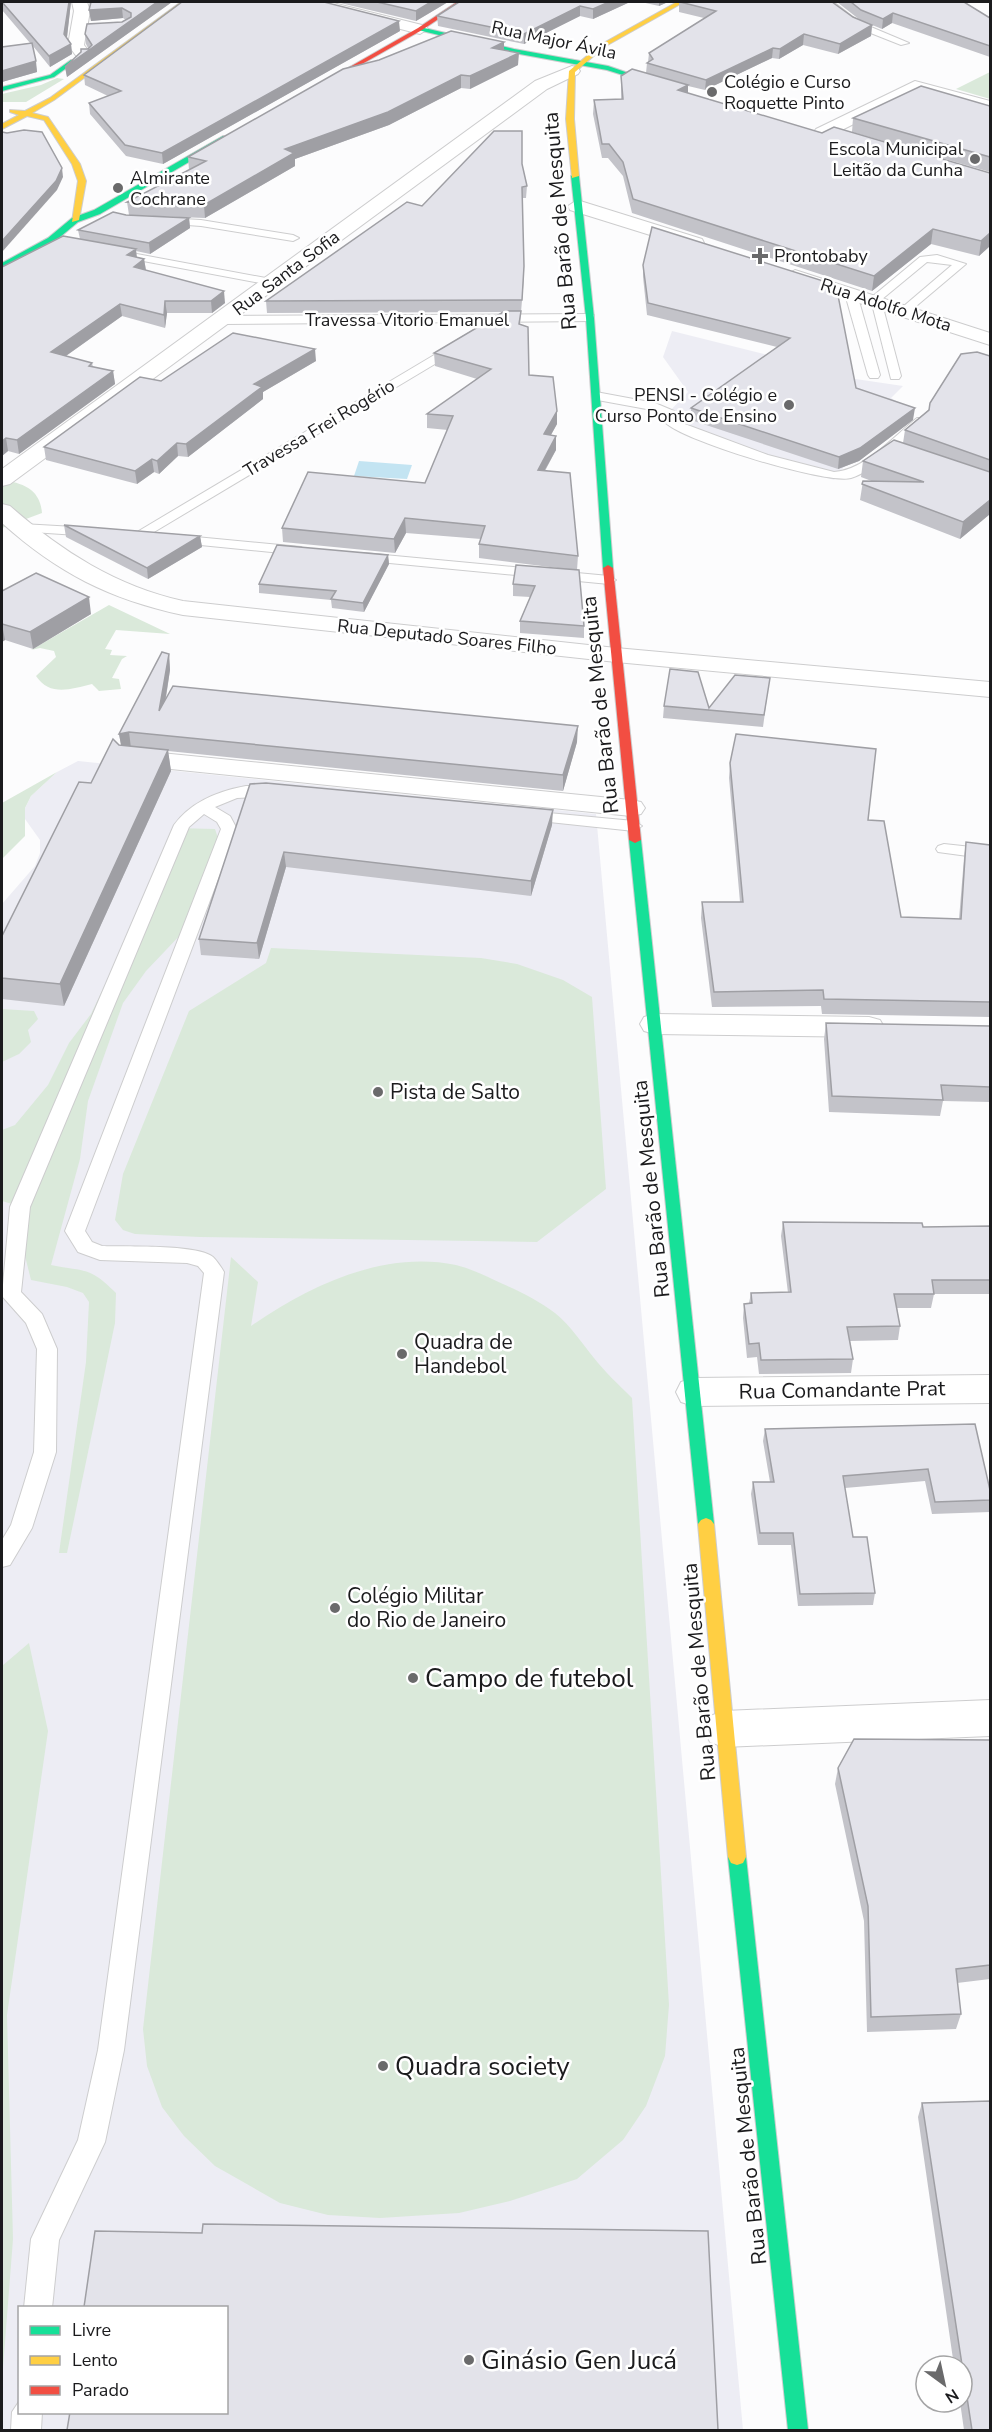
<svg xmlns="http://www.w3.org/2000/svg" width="992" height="2432" font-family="'Nunito Sans',sans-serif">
	<rect width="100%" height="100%" fill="#fcfcfd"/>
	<g fill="#ededf4" fill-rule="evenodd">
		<polygon points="672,331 792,361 808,372 903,386 891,398 914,411 843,468 834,480 714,441 709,432 693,431 686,426 665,421 665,416 688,392 663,357"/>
		<path d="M78 761 596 814 743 2430H2V904L35 866 40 853V840L25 819V808L31 796 57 772ZM20 2308H226V2412H20Z"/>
	</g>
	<g fill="#dae9da">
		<polygon points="990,72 990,99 956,89"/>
		<polygon points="57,78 64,79 26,102 2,102 2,94 41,85"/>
		<path d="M2 480C23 483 40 489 42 513L2 528Z"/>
		<path d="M109 605 170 634 116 630 105 649 112 650 110 655 127 656 122 659 112 678 119 679 121 689 99 691 92 684C71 689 50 697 36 676L56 657 54 651 40 648 31 650Z"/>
		<polygon points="57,772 31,796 25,808 25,836 2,859 2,803"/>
		<path d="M174 828 215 829 218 838 184 931 146 971 123 1003 88 1101 80 1159 51 1265C85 1272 89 1266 116 1293L115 1323 67 1553H59L86 1362 89 1302 83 1293 67 1287 31 1280 12 1204 2 1201V1130L15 1125 48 1085 69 1043 91 1014 170 848Z"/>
		<polygon points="271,948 481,958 517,964 563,980 592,997 606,1189 537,1242 200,1237 135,1234 123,1230 115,1220 123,1174 189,1011 266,963"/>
		<polygon points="2,1009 34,1011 38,1019 28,1030 31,1042 19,1054 2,1062"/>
		<path d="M231 1257 258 1282 251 1326C309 1286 383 1250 456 1265 472 1269 488 1277 503 1284 521 1292 539 1301 555 1313 571 1326 581 1342 594 1358 605 1372 619 1385 632 1398L669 2005 665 2056 646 2106 623 2140 577 2179 510 2201 459 2213 380 2218 328 2215 280 2203 215 2166 184 2136 162 2107 147 2066 143 2029Z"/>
		<polygon points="29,1643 48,1731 7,2015 13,2239 2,2381 2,1666"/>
	</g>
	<polygon fill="#c3e4f2" points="359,461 412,465 407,479 354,476"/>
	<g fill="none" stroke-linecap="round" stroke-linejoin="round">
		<g stroke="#cdcdce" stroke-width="2">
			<g id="lane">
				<polygon points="811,2 836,4 859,22 909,43 901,45 853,26 830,8"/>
				<polygon points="164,218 201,220 293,235 299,238 293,241 201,226 160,223 160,219"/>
				<polygon points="110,249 271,279 277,282 271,285 106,254 104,252"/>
				<polygon points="937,255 966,264 908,313 898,311 952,265 927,262 881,300 901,376 899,379 891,379 872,304 867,301 920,257"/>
				<polygon points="851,291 857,294 880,375 878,378 870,378 868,375 845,294"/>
				<polygon points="590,314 594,315 594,321 224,324 218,320 224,316"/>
				<polygon points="456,342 462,346 460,349 144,538 139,539 132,535"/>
				<path d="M596 392 655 403 674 411 677 420 682 423 768 455 834 472C865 470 893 437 917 418H925L927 421C913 439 873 471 851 478 827 485 680 440 665 422L664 416 652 410 592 399V393Z"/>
				<polygon points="22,524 92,528 99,532 92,536 17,531 17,525"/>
				<polygon points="175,535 301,547 308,551 301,555 170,542 170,536"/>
				<polygon points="363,553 609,576 616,580 609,584 358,560 356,557"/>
				<path d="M246 786H273L281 791 273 796 237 798 215 807 230 816 237 829 85 1231 92 1242 102 1246C125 1247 197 1244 213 1257 217 1261 221 1267 224 1272L124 2050 105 2142 59 2240 52 2308H24L31 2239 78 2140 98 2050 204 1273 198 1266 187 1263 100 1260 78 1252 65 1231 221 829 217 822 204 814 189 827 30 1207 21 1292 42 1314 57 1349 56 1452 32 1528 10 1565 2 1567V1540L11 1525 34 1452 37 1349 26 1323 2 1296 10 1207 174 825C191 802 218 791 246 786Z"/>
				<polygon points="527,811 634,821 642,826 634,831 521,819 519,816"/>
				<polygon points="944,844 990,849 990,859 938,852 936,849 938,846"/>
				<polygon points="20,2400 20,2412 42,2412 41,2430 11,2430 12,2412"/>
			</g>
		</g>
		<g stroke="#cdcdce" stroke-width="2">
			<g id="street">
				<polygon points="72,2 87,2 90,11 84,45 91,54 83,59 77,57 68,45 74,11"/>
				<polygon points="304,2 329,2 426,26 428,29 420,34 307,5"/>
				<polygon points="572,66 578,68 580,71 578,74 547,89 10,484 2,486 2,469 535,81"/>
				<polygon points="915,81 990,101 990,111 917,92 828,137 816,137 813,133 816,129"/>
				<polygon points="577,200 702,239 704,243 695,249 570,210 568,206"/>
				<polygon points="795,270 990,333 990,345 788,280 785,276"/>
				<path d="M2 504 10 506C61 551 116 586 183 601L616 648 990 682V697L616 662 183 615C109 599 58 573 2 523Z"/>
				<polygon points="131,750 631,800 641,802 645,808 641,814 631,816 122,764 118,758 122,752"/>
				<polygon points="655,1014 869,1017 880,1020 884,1027 880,1034 869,1037 655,1034 644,1031 640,1024 644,1017"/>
				<polygon points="990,1375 990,1403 694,1406 681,1402 676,1392 681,1382 694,1378"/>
				<polygon points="990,1700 990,1736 724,1747 710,1742 704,1729 710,1716 724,1711"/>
			</g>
		</g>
		<g stroke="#cdcdce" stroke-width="2">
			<g id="fast">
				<polygon points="420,27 514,49 608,66 669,87 664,88 607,70 514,53 418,30"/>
				<polygon points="71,60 76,61 54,77 2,91 2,87 50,75"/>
				<polygon points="223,136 230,138 100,214 78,222 54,242 2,268 2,263 48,238 72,218 94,210"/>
				<polygon points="575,174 579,176 594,318 613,568 608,571 603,568 586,318 571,176"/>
				<polygon points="635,837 641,840 714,1524 711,1528 706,1530 701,1528 698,1524 629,840"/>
				<polygon points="737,1849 743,1851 746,1857 808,2430 788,2430 728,1857 731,1851"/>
			</g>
		</g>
		<g stroke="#cdcdce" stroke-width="2">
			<g id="slow">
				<polygon points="181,2 187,2 54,100 32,113 48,117 80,164 86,181 79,220 72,222 78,181 72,164 44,120 27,116 4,128 2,129 2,124 19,115 10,112 10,110 25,111 50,98"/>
				<polygon points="677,2 684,2 604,47 575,72 574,119 579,176 572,178 566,119 569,71 600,45"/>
				<polygon points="706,1518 711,1520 714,1524 746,1857 743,1863 737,1865 731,1863 728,1857 698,1524 701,1520"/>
			</g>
		</g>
		<g stroke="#cdcdce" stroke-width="2">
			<g id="jam">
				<polygon points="457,2 464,2 422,30 318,89 313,88 418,28"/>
				<polygon points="608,565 613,568 641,840 635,843 629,840 603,568"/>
			</g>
		</g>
		<use href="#lane" fill="#fff" fill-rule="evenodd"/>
		<use href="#street" fill="#fff" fill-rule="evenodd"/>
		<use href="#fast" fill="#16e098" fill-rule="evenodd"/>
		<use href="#slow" fill="#ffcf43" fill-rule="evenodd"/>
		<use href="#jam" fill="#f24e42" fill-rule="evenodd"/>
	</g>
	<g fill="#c3c3c9">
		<polygon points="2,2 71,2 67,38 71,44 72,54 50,67 33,46 37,72 2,82 2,47 30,43 2,10"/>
		<polygon points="89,2 172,2 67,77 65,67 88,48 86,44 85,34 122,22 126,20 123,18 91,21 89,10 90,5"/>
		<polygon points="336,2 448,2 416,21"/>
		<polygon points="459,2 630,2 593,19 580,16 524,44 438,26 437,16"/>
		<polygon points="641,2 668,2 659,6"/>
		<polygon points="679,2 964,2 990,18 990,57 892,23 882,29 860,20 837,2 832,2 853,17 872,25 871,36 838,54 803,45 779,59 772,58 705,90 688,86 688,93 990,246 979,256 931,244 872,291 632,213 623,176 608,158 602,158 593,114 594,100 621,99 621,76 646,73 647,63 648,62 649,53 704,18 679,12"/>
		<polygon points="400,31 163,164 126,156 90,114 89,103 108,96 85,85 84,75"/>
		<polygon points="504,42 504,50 518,65 470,89 461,88 389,125 295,159 295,166 205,218 129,215 127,202 189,170 188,157"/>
		<polygon points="990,106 990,172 852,132 853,118"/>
		<polygon points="522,164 527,186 526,198 522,198 524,278 521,312 520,324 529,375 557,411 557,424 551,435 556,450 545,471 578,556 577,570 584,626 584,638 520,633 520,621 530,597 513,596 513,584 566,569 479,558 479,544 481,539 406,533 395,553 283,542 282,528 425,483 448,430 427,428 427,414 477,379 435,366 434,353 502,312 267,313 266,301 422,206"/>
		<polygon points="126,215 189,218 190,228 150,254 136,251 137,257 144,259 146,270 225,303 212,313 167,313 165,328 122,316 66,356 92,363 93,367 113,371 115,384 19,454 8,451 2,456 2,267 80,239 78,230"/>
		<polygon points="652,227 856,388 913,420 859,461 838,469 691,420 691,408 777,347 647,315 643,277 643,265"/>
		<polygon points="990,356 990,514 960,539 860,500 863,481 874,482 861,477 863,461 903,443 905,430"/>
		<polygon points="316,361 263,392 263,399 188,457 178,456 159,474 154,472 137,484 46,460 44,447 161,381"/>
		<polygon points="64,525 200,536 202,547 148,579 66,537"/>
		<polygon points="388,555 389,564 364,612 332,608 331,600 259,593 259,584"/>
		<polygon points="2,591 91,614 33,649 5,640 2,642"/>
		<polygon points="169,654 170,670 166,698 577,742 563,791 168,751 171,771 64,1006 2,999 2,936 91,783 119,745 121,745 119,734"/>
		<polygon points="768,690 763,727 663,718 664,706 709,708"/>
		<polygon points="730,763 868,820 901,917 959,919 964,858 966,842 990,845 990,1017 822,1014 821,1006 712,1007 701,918 702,902 740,902 729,778"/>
		<polygon points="250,784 552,825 531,896 286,867 259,959 201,955 199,939"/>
		<polygon points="826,1023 990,1026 990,1102 943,1101 940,1116 829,1112 824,1039"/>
		<polygon points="783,1222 923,1227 990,1226 990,1294 934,1294 931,1308 897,1308 900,1326 898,1340 850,1341 853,1359 851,1373 759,1374 757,1357 747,1358 743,1318 744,1304 749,1303 751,1293 788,1293 781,1236"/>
		<polygon points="975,1424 990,1490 990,1512 932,1514 925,1481 845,1488 853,1537 875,1593 873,1605 798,1606 791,1545 758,1545 751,1494 753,1482 770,1482 763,1441 765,1429"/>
		<polygon points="990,1740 990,1979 957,1983 961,2014 956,2029 867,2032 864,1921 835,1784 838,1768"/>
		<polygon points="922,2103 990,2430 964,2430 960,2402 962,2402 962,2366 954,2366 918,2117"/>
	</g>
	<g fill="#9f9fa4">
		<polygon points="69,2 71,2 66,45 64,34"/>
		<polygon points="157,2 172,2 67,77 65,67"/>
		<polygon points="431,2 448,2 416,21 416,11"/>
		<polygon points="609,2 630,2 593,19 593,9"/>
		<polygon points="659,2 668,2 659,6"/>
		<polygon points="580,6 580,16 524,44 524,34"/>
		<polygon points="122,8 123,18 91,21 89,10"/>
		<polygon points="893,13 892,23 882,29 883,19"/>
		<polygon points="399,21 400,31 163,164 162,153"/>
		<polygon points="872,25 871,36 838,54 840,44"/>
		<polygon points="804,34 803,45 779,59 780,49"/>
		<polygon points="504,42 504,54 492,48"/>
		<polygon points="71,44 72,54 50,67 49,56"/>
		<polygon points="773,48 772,58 705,90 706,80"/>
		<polygon points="519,53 518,65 470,89 470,76"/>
		<polygon points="36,61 37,72 2,82 2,71"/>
		<polygon points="461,75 461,88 389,125 295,159 295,166 205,218 204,205 285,149"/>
		<polygon points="688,85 688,99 678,90"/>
		<polygon points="62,168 63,177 57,190 2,252 2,241"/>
		<polygon points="189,218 190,228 150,254 149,243"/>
		<polygon points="933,229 931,244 872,291 874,276"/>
		<polygon points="990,233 990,246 979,256 981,241"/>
		<polygon points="136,249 137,262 127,255"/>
		<polygon points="144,259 146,271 134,267"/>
		<polygon points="224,291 225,303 212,313 211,301"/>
		<polygon points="165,301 167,313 165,328 164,315"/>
		<polygon points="120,304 122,316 53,365 51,352"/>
		<polygon points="315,349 316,361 263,392 263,399 188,457 186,444 254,384"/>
		<polygon points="113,371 115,384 19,454 17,440"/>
		<polygon points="915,408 913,420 859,461 838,469 839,457"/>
		<polygon points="557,411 557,424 544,447 544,434"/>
		<polygon points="556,436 556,450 537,484 538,470"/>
		<polygon points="6,438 8,451 2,456 2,441"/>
		<polygon points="177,443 178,456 159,474 157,461"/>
		<polygon points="152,459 154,472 137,484 135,471"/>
		<polygon points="990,500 990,514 960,539 963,522"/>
		<polygon points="405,518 406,533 395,553 394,539"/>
		<polygon points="200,536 202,547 148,579 147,568"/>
		<polygon points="388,555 389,564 364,612 363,603"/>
		<polygon points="89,597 91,614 33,649 30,632"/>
		<polygon points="2,624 5,640 2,642"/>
		<polygon points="169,654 170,670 161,727 159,711"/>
		<polygon points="578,726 577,742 563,791 563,775"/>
		<polygon points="129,732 131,748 122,750 119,734"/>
		<polygon points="168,750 171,771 64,1006 60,984"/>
		<polygon points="553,810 552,825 531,896 531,881"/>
		<polygon points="284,852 286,867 259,959 257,943"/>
	</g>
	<g fill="#e3e3ea" stroke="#9f9fa4" stroke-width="1.5">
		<polygon points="2,2 69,2 64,34 71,44 49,56"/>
		<polygon points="91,2 157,2 65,67 81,52 81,49 88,49 92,45 85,34 87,24 122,22 131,17 131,13 122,8 89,10"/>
		<polygon points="182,2 324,2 399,21 162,153 125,145 89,103 121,91 84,75"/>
		<polygon points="377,2 431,2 416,11"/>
		<polygon points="459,2 609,2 593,9 580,6 524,34 437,16"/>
		<polygon points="680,2 832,2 853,17 872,25 840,44 804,34 780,49 773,48 706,80 647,63 653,59 649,53 716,11"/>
		<polygon points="851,2 964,2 990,18 990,46 893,13 883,19 861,10"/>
		<polygon points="451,31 504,42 492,48 519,53 470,76 461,75 388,112 285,149 294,153 204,205 127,202 206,161 188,157 343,69 379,60"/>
		<polygon points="32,43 36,61 2,71 2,47"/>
		<polygon points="632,69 688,85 678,90 822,133 834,127 990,173 990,233 981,241 933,229 874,276 633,199 623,162 609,144 602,144 594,100 623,99 621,76"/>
		<polygon points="921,86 990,106 990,157 853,118"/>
		<polygon points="24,130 42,132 62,168 56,181 2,241 2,132 7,133"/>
		<polygon points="494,131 522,131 522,164 527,186 522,187 524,266 522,300 266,301 407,202 422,206"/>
		<polygon points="113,212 126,215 189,218 149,243 78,230"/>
		<polygon points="652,227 836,285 856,388 915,408 860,448 839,457 691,408 790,338 648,303 643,265"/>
		<polygon points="63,236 136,249 127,255 144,259 134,267 224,291 211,301 165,301 164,315 120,304 51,352 92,363 89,366 113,371 17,440 6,438 2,441 2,267"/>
		<polygon points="505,311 521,311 519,324 528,327 529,375 553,377 557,411 544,434 556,436 538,470 570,473 578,556 479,544 485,526 405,518 394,539 282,528 308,472 425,483 453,416 427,414 491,369 434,353"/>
		<polygon points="233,333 315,349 254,384 262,387 186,444 177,443 157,461 152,459 135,471 44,447 140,377 161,381"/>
		<polygon points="977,352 990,356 990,460 905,430 929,410 930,403 961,354"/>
		<polygon points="894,440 990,472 990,500 963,522 862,484 863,481 924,482 863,461"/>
		<polygon points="64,525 200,536 147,568"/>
		<polygon points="277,545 388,555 363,603 331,599 336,591 259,584"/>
		<polygon points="516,565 579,570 584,626 520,621 535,586 513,584"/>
		<polygon points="36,573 89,597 30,632 2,624 2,591"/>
		<polygon points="162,652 169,654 159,711 173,686 578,726 563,775 129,732 119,734"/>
		<polygon points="670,669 698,672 709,708 735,675 770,678 764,715 664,706"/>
		<polygon points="736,734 876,749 868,820 884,821 901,917 961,919 966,842 990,845 990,1002 824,999 823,990 714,992 702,902 743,902 730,763"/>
		<polygon points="113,739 119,745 168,750 60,984 2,978 2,936 79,782 91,783"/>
		<polygon points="266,783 553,810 531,881 284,852 257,943 199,939 250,784"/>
		<polygon points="826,1023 990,1026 990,1087 941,1085 943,1100 832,1096"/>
		<polygon points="783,1222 922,1223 923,1227 990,1226 990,1280 932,1280 934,1294 894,1294 900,1326 847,1327 853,1359 761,1360 759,1343 749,1344 744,1304 752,1303 751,1293 791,1292"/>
		<polygon points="975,1424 990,1490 990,1500 935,1502 928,1469 843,1476 853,1537 867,1537 875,1593 800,1594 793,1533 760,1533 753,1482 774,1482 765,1429"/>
		<polygon points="854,1739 990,1740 990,1965 956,1969 961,2014 871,2017 868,1906 838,1768"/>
		<polygon points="990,2101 990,2430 972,2430 922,2103"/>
		<polygon points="203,2224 708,2231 718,2430 67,2430 70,2412 226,2412 226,2307 84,2307 95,2231 202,2233"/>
	</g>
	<g fill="#6a6a6b" stroke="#fff" stroke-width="2">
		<circle cx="712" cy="92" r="6"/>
		<circle cx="975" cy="159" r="6"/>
		<circle cx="118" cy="188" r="6"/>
		<path d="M757 247h6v6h6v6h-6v6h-6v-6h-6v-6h6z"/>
		<circle cx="789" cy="405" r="6"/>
		<circle cx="378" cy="1092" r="6"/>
		<circle cx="402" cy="1354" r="6"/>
		<circle cx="335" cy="1608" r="6"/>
		<circle cx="413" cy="1678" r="6"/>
		<circle cx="383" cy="2066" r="6"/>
		<circle cx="469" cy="2360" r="6"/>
	</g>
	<g text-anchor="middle" stroke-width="5" stroke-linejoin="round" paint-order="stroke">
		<g font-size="18" fill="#1b1b1d" stroke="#fff">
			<text transform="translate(554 40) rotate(12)" y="6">Rua Major Ávila</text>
			<text transform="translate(286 273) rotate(-37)" y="6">Rua Santa Sofia</text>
			<text transform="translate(886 305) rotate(18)" y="6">Rua Adolfo Mota</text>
			<text x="407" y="326">Travessa Vitorio Emanuel</text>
			<text transform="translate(319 428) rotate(-31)" y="6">Travessa Frei Rogério</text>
			<text transform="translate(447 637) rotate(6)" y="6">Rua Deputado Soares Filho</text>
		</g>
		<g font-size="18" fill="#1b1b1d" stroke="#fff" text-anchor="start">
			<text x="724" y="88">Colégio e Curso<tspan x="724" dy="21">Roquette Pinto</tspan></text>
			<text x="963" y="155" text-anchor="end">Escola Municipal<tspan x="963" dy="21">Leitão da Cunha</tspan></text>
			<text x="130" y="184">Almirante<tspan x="130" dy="21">Cochrane</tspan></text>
			<text x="774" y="262">Prontobaby</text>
			<text x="777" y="401" text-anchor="end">PENSI - Colégio e<tspan x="777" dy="21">Curso Ponto de Ensino</tspan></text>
		</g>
		<g font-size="21" fill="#1b1b1d" stroke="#fff">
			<text transform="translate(560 221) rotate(-95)" y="7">Rua Barão de Mesquita</text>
			<text transform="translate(600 705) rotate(-96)" y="7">Rua Barão de Mesquita</text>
			<text transform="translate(651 1189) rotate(-96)" y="7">Rua Barão de Mesquita</text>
			<text transform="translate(842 1390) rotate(-1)" y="7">Rua Comandante Prat</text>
			<text transform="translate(699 1672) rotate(-95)" y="7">Rua Barão de Mesquita</text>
			<text transform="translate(748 2156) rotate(-96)" y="7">Rua Barão de Mesquita</text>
		</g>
		<g font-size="21" fill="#1b1b1d" stroke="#fff" text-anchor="start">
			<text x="390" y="1099">Pista de Salto</text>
			<text x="414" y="1349">Quadra de<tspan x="414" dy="24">Handebol</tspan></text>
			<text x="347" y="1603">Colégio Militar<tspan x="347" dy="24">do Rio de Janeiro</tspan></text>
		</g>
		<g font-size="26" fill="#1b1b1d" stroke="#fff" text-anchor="start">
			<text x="425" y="1687">Campo de futebol</text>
			<text x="395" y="2075">Quadra society</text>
			<text x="481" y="2369">Ginásio Gen Jucá</text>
		</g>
	</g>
	<rect width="992" height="2432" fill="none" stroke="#1b1b1d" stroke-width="6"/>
	<rect x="18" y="2306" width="210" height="108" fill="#ffffff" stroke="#a4a4a5" stroke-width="1.5"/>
	<rect x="30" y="2326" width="30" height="9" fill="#16e098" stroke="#a4a4a5" stroke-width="1.5"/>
	<text x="72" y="2336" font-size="18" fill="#1b1b1d">Livre</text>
	<rect x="30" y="2356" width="30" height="9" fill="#ffcf43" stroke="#a4a4a5" stroke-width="1.5"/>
	<text x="72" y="2366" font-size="18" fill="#1b1b1d">Lento</text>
	<rect x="30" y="2386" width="30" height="9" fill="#f24e42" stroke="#a4a4a5" stroke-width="1.5"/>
	<text x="72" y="2396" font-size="18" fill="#1b1b1d">Parado</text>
	<g transform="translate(944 2384) rotate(147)"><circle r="28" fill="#ffffff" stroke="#a4a4a5" stroke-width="1.5"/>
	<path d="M0-4.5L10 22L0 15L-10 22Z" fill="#6a6a6b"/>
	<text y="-9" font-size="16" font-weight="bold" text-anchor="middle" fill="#1b1b1d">N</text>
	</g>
</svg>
